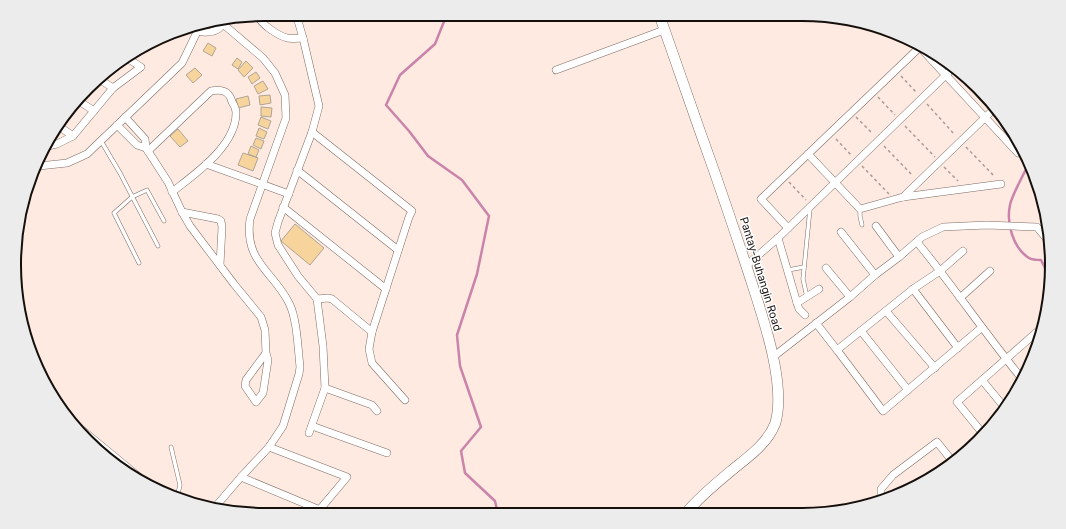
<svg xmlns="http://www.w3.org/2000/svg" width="1066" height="529" font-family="Inter,sans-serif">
	<rect width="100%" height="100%" fill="#feeae1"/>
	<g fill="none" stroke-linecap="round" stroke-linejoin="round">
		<g stroke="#ca83ab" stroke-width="2.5">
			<polyline points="447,14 435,44 400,75 386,105 409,131 428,156 462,180 489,216 477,274 457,335 460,366 481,427 461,451 465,473 495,501 498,514"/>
			<path d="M1028 165C1023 176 1012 195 1010 205 1006 223 1013 248 1029 258 1032 260 1037 260 1041 260L1051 280"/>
		</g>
	</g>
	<g fill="#f8d49d" stroke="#afa494">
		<polygon points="208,43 216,48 212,56 203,51"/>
		<polygon points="237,58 242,62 238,69 232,65"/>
		<polygon points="246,61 253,68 244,77 238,70"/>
		<polygon points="195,68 202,75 193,83 186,75"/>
		<polygon points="256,72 260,78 252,84 248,77"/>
		<polygon points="263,81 268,89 258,94 254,86"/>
		<polygon points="270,95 271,103 260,105 259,96"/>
		<polygon points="248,96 250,105 238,108 236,99"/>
		<polygon points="261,107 272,108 271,117 261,116"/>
		<polygon points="261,117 271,121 268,129 258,125"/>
		<polygon points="259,128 267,132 264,139 256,136"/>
		<polygon points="178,129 188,141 180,147 170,136"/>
		<polygon points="256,138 264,141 261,149 253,145"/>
		<polygon points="251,146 259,150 256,157 248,154"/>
		<polygon points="243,153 258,158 253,171 238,165"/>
		<polygon points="295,224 324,248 310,265 281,241"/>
	</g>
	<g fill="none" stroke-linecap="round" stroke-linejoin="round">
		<g stroke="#7d6c64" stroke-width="4.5">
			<g id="lane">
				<polyline points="101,141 120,173 158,246"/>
				<polyline points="860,209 860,216 862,225"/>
				<polyline points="139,263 114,213 132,197 147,190 164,221"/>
				<polyline points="788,270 804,267"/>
				<polyline points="807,297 803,279 810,209"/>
				<polyline points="171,447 180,485 178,493 175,495"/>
			</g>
		</g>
		<g stroke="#7d6c64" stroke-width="8">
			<g id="street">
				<polyline points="296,14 303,38 319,106 312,132 278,222 275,233 278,245 298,276 317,299 323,346 325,388 309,433"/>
				<path d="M257 15C262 25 277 35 287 38 292 39 298 38 303 38"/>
				<path d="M189 26C199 35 219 35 224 21"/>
				<polyline points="915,42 1018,153"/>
				<polyline points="556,70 664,30"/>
				<polyline points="99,79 113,88"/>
				<polyline points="79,101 94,111"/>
				<polyline points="125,117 145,139 146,148 168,182 182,212 190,226 234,284 261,317 265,330 266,353 268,360 263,393 256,402 245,386 246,380 266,353"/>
				<polyline points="57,125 73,136"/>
				<polyline points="117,125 137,145 146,148"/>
				<polyline points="312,132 412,211 409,217 372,332 369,349 372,363 405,400"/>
				<polyline points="48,146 57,144 73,136 113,88 141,67 127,58"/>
				<path d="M148 151 211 91C221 89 229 90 232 102 234 105 236 110 236 113 236 146 195 174 172 192"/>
				<polyline points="808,154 860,209 903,197 1001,184"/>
				<polyline points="206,164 289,194"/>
				<polyline points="39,166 67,163 87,154 182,63 197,32"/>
				<polyline points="297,170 398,250"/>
				<polyline points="903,197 995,108"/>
				<polyline points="283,207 386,289"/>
				<polyline points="182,212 218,219 221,221 222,227 220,265"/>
				<polyline points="876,226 899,257 922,237 943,227 987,225 1037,227 1046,238"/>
				<polyline points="788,228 761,199 921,46"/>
				<polyline points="778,238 797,303 799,309 805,315"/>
				<path d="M917 242C954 287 986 335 1023 380"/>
				<polyline points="963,251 940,271 913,289 837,350 883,411 981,328"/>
				<polyline points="746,266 778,238 951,70"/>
				<polyline points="826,268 850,297 875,275 841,232"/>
				<polyline points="875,275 899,257"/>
				<polyline points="913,289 958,348"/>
				<polyline points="960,298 990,271"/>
				<polyline points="317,299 328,298 332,299 372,332"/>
				<polyline points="797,303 819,289"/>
				<polyline points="886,311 935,368"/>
				<polyline points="816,323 837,350"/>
				<polyline points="861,331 908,390"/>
				<polyline points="773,357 850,297"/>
				<polyline points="982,380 1005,408"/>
				<polyline points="325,388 372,405 377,411"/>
				<polyline points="75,424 138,476 139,479"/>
				<polyline points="312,426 387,453"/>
				<polyline points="984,435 957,402 1038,331"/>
				<polyline points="269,447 347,477 316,514"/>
				<polyline points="241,477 320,510"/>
				<polyline points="881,500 881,489 893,475 937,442 953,462"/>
				<path d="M216 506 241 477 269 447 283 426 299 374 300 367C298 349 297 318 289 303 273 271 244 262 250 219L286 118 285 95 275 73 263 58 223 24"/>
			</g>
		</g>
		<g stroke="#7d6c64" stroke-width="11">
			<path id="secondary" d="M659 14C677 65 694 115 712 165 724 199 735 232 746 265 759 306 788 383 775 424 768 442 751 455 737 466 719 481 701 495 686 513"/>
		</g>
		<g stroke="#ab9c95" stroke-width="1.5" stroke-dasharray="3 3" stroke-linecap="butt">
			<polyline points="901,76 916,92"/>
			<polyline points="878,97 895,115"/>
			<polyline points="927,104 955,135"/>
			<polyline points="856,117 873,134"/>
			<polyline points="905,126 935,157"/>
			<polyline points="836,139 851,155"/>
			<polyline points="884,146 913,176"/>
			<polyline points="966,147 995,177"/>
			<polyline points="862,166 889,194"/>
			<polyline points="944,167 958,181"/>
			<polyline points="789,182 806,200"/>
		</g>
		<use href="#lane" stroke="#fff" stroke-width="3.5"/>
		<use href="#street" stroke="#fff" stroke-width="7"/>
		<use href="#secondary" stroke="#fff" stroke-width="10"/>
	</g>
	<g text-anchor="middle" stroke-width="3" stroke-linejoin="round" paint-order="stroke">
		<g font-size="11" fill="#16100c" stroke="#fff">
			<text transform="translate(761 274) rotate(73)" y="4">Pantay-Buhangin Road</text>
		</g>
	</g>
	<path d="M0 0H1066V529H0ZM264 21H802A243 243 0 0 1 1045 264V265A243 243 0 0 1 802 508H264A243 243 0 0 1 21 265V264A243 243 0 0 1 264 21Z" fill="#ececec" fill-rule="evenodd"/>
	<path fill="none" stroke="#16100c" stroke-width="2" d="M264 21H802A243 243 0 0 1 1045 264V265A243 243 0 0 1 802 508H264A243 243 0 0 1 21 265V264A243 243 0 0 1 264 21Z"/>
</svg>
